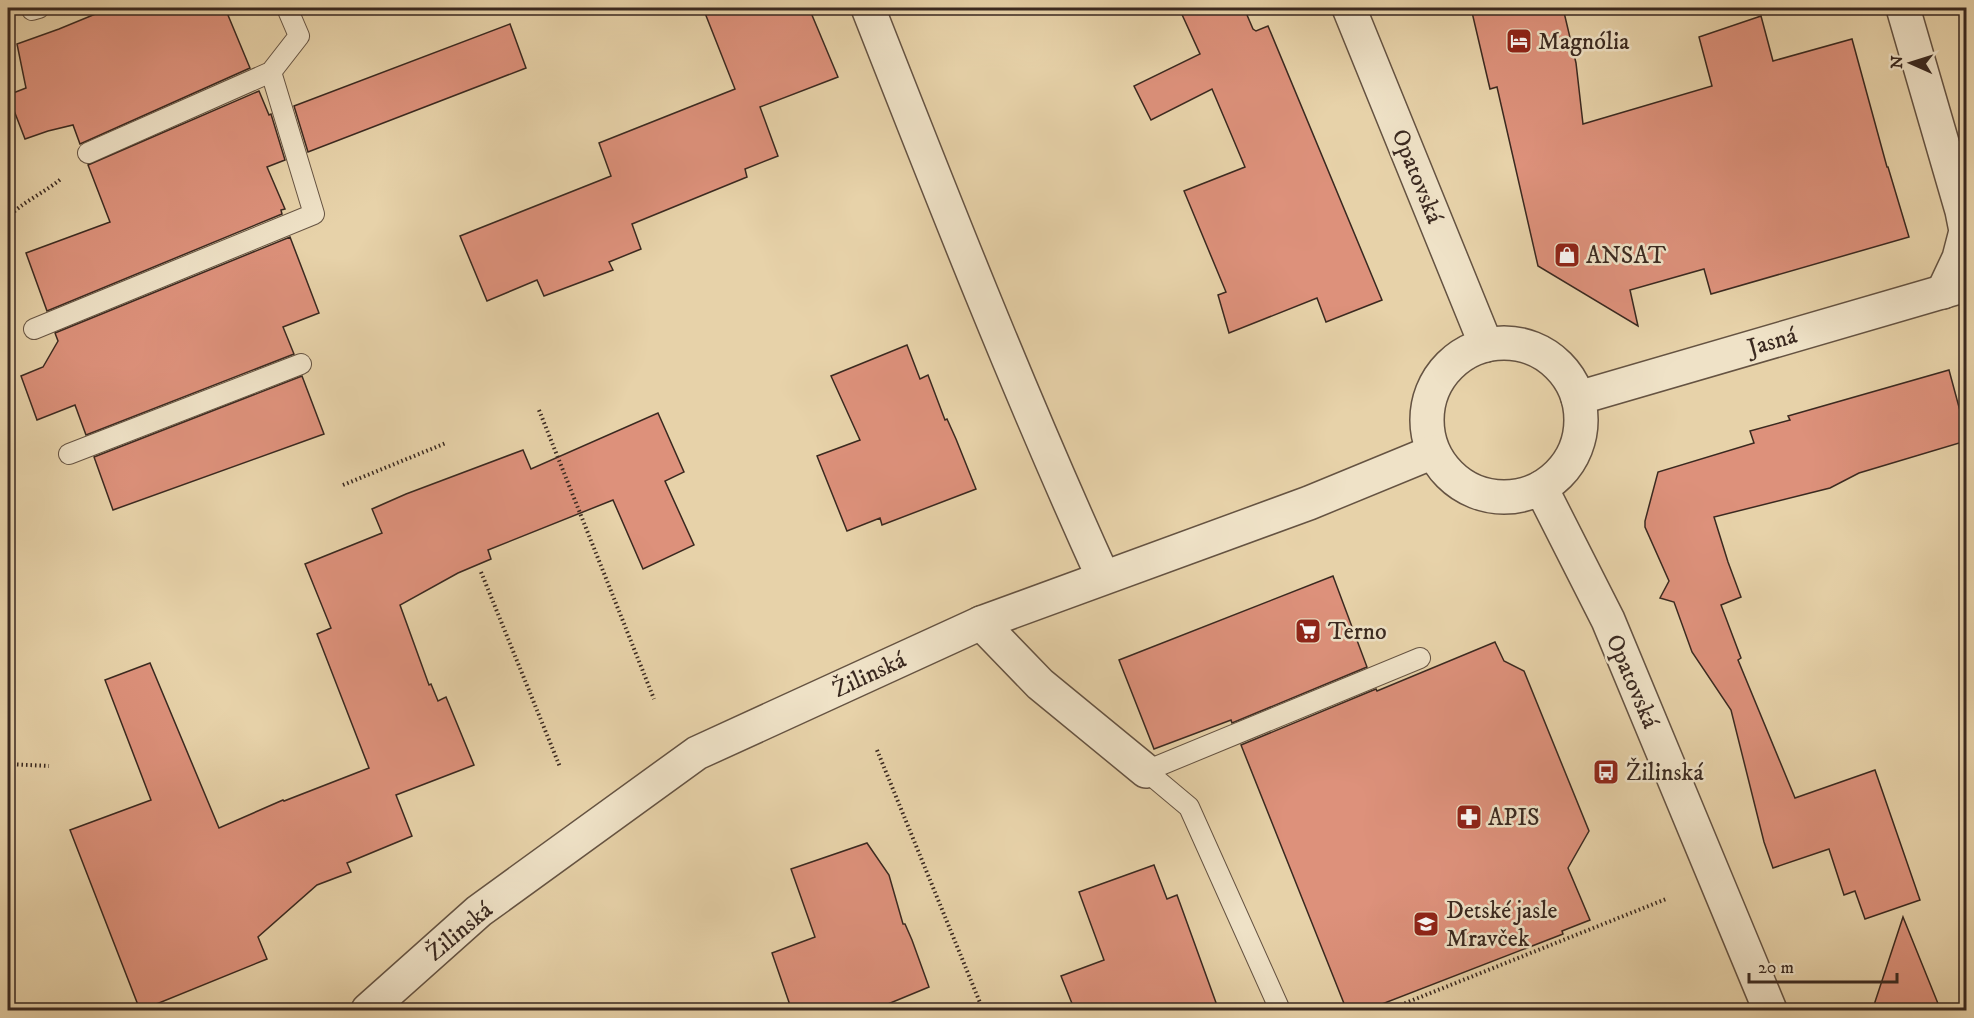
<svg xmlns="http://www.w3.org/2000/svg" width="1974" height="1018" font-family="'IM FELL DW Pica',serif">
	<rect width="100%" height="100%" fill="#e7d2a9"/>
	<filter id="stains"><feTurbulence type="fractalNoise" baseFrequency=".00333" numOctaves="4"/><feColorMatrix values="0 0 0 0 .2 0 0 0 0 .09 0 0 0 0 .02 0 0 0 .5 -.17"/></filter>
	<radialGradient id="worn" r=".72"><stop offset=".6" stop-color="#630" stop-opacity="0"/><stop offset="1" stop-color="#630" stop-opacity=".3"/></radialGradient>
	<g fill="#dd917b" stroke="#3a2920" stroke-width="1.5">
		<polygon points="110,8 225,8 250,68 80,144 73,125 48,131 25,139 8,95 26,88 17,44 59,29"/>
		<polygon points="703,8 809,8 838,77 760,107 778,156 745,169 747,177 632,224 641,249 609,262 613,270 544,296 537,280 487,301 460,236 611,176 599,143 735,89"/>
		<polygon points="1179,8 1244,8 1253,29 1256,31 1268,26 1382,300 1326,322 1317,298 1229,333 1218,295 1226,292 1184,191 1245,167 1212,89 1151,120 1134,86 1200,54"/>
		<polygon points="1471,8 1563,8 1576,63 1583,124 1712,86 1699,37 1761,16 1773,61 1852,39 1887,167 1888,167 1909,237 1711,294 1704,269 1630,290 1638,326 1538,266 1497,87 1490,89"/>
		<polygon points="510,24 526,68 308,152 294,106"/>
		<polygon points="259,91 269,115 271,114 285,160 267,167 285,209 281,210 282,214 47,311 26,253 110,222 88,165"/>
		<polygon points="290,237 319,313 283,327 294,354 86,435 75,405 37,420 21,376 43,367 58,341 55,333"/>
		<polygon points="907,345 920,379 928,375 945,420 947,419 956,439 976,489 882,525 880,518 847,531 817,456 860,440 831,376"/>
		<polygon points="1949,370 1966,433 1966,441 1859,473 1830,488 1714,517 1728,562 1741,597 1721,605 1741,658 1738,660 1795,798 1875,770 1920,900 1865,919 1855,891 1844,895 1829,849 1773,868 1764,842 1731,710 1692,652 1674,602 1660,598 1669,581 1645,527 1645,521 1658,472 1754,443 1750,431 1790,420 1788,416"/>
		<polygon points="302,376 324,434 113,510 94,457"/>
		<polygon points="658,413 684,472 665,481 694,545 643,569 613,500 488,550 491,559 458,573 400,605 429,685 431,684 438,701 446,697 474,765 396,795 412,836 347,863 351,872 317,885 258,937 267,959 154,1005 138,1005 70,830 151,800 105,680 150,663 219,828 283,800 284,801 369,768 317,634 331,628 305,564 382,533 372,509 406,494 523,450 531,469"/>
		<polygon points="1333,576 1367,667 1232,723 1231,720 1154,749 1119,660"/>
		<polygon points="1495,642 1504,661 1524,671 1589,831 1568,868 1590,920 1562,931 1563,934 1364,1011 1347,1011 1241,745 1376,689 1377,691"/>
		<polygon points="867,843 889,875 903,924 905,924 912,940 929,987 871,1011 792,1011 772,953 815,937 791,869"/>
		<polygon points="1154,865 1167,899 1177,895 1219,1011 1075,1011 1061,976 1104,960 1079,892"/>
		<polygon points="1903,917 1941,1011 1872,1011"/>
	</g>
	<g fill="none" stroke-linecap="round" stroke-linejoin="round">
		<g stroke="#655342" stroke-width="22">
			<g id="lane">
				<polyline points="31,8 32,10 39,8"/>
				<polyline points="88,153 271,72 299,36 287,8"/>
				<polyline points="34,329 314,214 271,72"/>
				<polyline points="69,454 301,364"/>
				<polyline points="1280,1010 1189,807 1146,771 1420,658"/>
			</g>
		</g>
		<g stroke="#655342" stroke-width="36">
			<g id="street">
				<path d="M868 8C943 199 1018 390 1103 577"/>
				<polyline points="1349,8 1486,345"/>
				<polyline points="1903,8 1962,211 1966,231 1959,258 1943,292"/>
				<circle cx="1504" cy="420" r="77"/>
				<polyline points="1578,398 1966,285"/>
				<polyline points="1541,488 1608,620 1770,1010"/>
				<polyline points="981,623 1040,684 1146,771"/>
				<polyline points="368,1010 479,911 697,753 981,623 1309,503 1433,452"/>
			</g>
		</g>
		<g stroke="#3a2920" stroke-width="4" stroke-dasharray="1.5 3" stroke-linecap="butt">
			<path d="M8 218C20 203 46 192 62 178"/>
			<polyline points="539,410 654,699"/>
			<polyline points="343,485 446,443"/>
			<polyline points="481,572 560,767"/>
			<polyline points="877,750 983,1010"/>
			<polyline points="8,764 49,766"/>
			<polyline points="1388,1010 1666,899"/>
		</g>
		<use href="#lane" stroke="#efe2c7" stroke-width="20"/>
		<use href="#street" stroke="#efe2c7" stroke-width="33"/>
	</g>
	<defs>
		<g id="hotel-square" transform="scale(1.35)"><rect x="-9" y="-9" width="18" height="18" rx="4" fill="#8f2418" stroke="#efe2c7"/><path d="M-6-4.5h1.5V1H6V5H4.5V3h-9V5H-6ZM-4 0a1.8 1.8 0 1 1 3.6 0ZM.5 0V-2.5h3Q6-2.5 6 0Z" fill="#fff"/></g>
		<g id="shop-square" transform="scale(1.35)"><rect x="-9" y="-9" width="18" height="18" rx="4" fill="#8f2418" stroke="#efe2c7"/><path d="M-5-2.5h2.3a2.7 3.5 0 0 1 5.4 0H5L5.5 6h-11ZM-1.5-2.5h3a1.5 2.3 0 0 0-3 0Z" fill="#fff"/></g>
		<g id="supermarket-square" transform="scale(1.35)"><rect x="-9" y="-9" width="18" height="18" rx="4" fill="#8f2418" stroke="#efe2c7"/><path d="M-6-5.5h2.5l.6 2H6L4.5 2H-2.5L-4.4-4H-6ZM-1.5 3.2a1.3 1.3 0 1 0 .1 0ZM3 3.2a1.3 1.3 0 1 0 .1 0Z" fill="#fff"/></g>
		<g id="bus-square" transform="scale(1.35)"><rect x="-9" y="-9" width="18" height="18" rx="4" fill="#8f2418" stroke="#efe2c7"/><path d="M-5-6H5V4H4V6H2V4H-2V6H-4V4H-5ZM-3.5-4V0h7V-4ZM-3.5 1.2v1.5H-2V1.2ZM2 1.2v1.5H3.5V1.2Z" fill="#fff"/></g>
		<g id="pharmacy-square" transform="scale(1.35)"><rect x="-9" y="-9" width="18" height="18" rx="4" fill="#8f2418" stroke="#efe2c7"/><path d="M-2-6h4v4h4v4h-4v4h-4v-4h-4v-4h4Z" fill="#fff"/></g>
		<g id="school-square" transform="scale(1.35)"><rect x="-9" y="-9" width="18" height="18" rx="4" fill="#8f2418" stroke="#efe2c7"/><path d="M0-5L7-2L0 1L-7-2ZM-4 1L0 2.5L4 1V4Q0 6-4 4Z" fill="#fff"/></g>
	</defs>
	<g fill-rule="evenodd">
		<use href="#hotel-square" x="1519" y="41"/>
		<use href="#shop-square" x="1567" y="255"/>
		<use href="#supermarket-square" x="1308" y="631"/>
		<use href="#bus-square" x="1606" y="772"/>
		<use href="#pharmacy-square" x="1469" y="817"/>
		<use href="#school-square" x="1426" y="924"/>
	</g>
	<g text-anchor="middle" stroke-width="5" stroke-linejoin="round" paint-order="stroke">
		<g font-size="24" fill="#3a2920" stroke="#efe2c7" text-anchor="start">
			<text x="1538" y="49">Magnólia</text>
			<text x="1586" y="263">ANSAT</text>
			<text x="1328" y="639">Terno</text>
			<text x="1626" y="780">Žilinská</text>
			<text x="1488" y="825">APIS</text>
			<text x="1446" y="918">Detské jasle<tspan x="1446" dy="28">Mravček</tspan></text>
		</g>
		<g font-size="24" fill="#3a2920" stroke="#efe2c7">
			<text transform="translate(1418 176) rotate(68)" y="8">Opatovská</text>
			<text transform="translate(1772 341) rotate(-16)" y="8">Jasná</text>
			<text transform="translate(869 674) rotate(-25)" y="8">Žilinská</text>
			<text transform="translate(1633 681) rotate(67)" y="8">Opatovská</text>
			<text transform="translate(459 931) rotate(-40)" y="8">Žilinská</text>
		</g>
	</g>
	<rect width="1974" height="1018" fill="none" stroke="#e7d2a9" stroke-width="30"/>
	<rect x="9" y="9" width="1956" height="1000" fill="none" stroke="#3a2920" stroke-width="3"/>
	<rect x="15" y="15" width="1944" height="988" fill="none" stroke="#3a2920" stroke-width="1.5"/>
	<g transform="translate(1911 63) rotate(273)" stroke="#efe2c7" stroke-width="4.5" paint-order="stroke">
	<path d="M0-4.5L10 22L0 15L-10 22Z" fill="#3a2920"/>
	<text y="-9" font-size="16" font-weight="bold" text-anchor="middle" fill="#3a2920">N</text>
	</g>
	<path d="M1749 973v9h148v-9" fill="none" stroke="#3a2920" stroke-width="3"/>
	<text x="1758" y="973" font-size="18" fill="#3a2920" stroke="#efe2c7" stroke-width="4.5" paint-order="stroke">20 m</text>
	<rect width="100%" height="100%" filter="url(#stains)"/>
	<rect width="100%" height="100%" fill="url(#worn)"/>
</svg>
